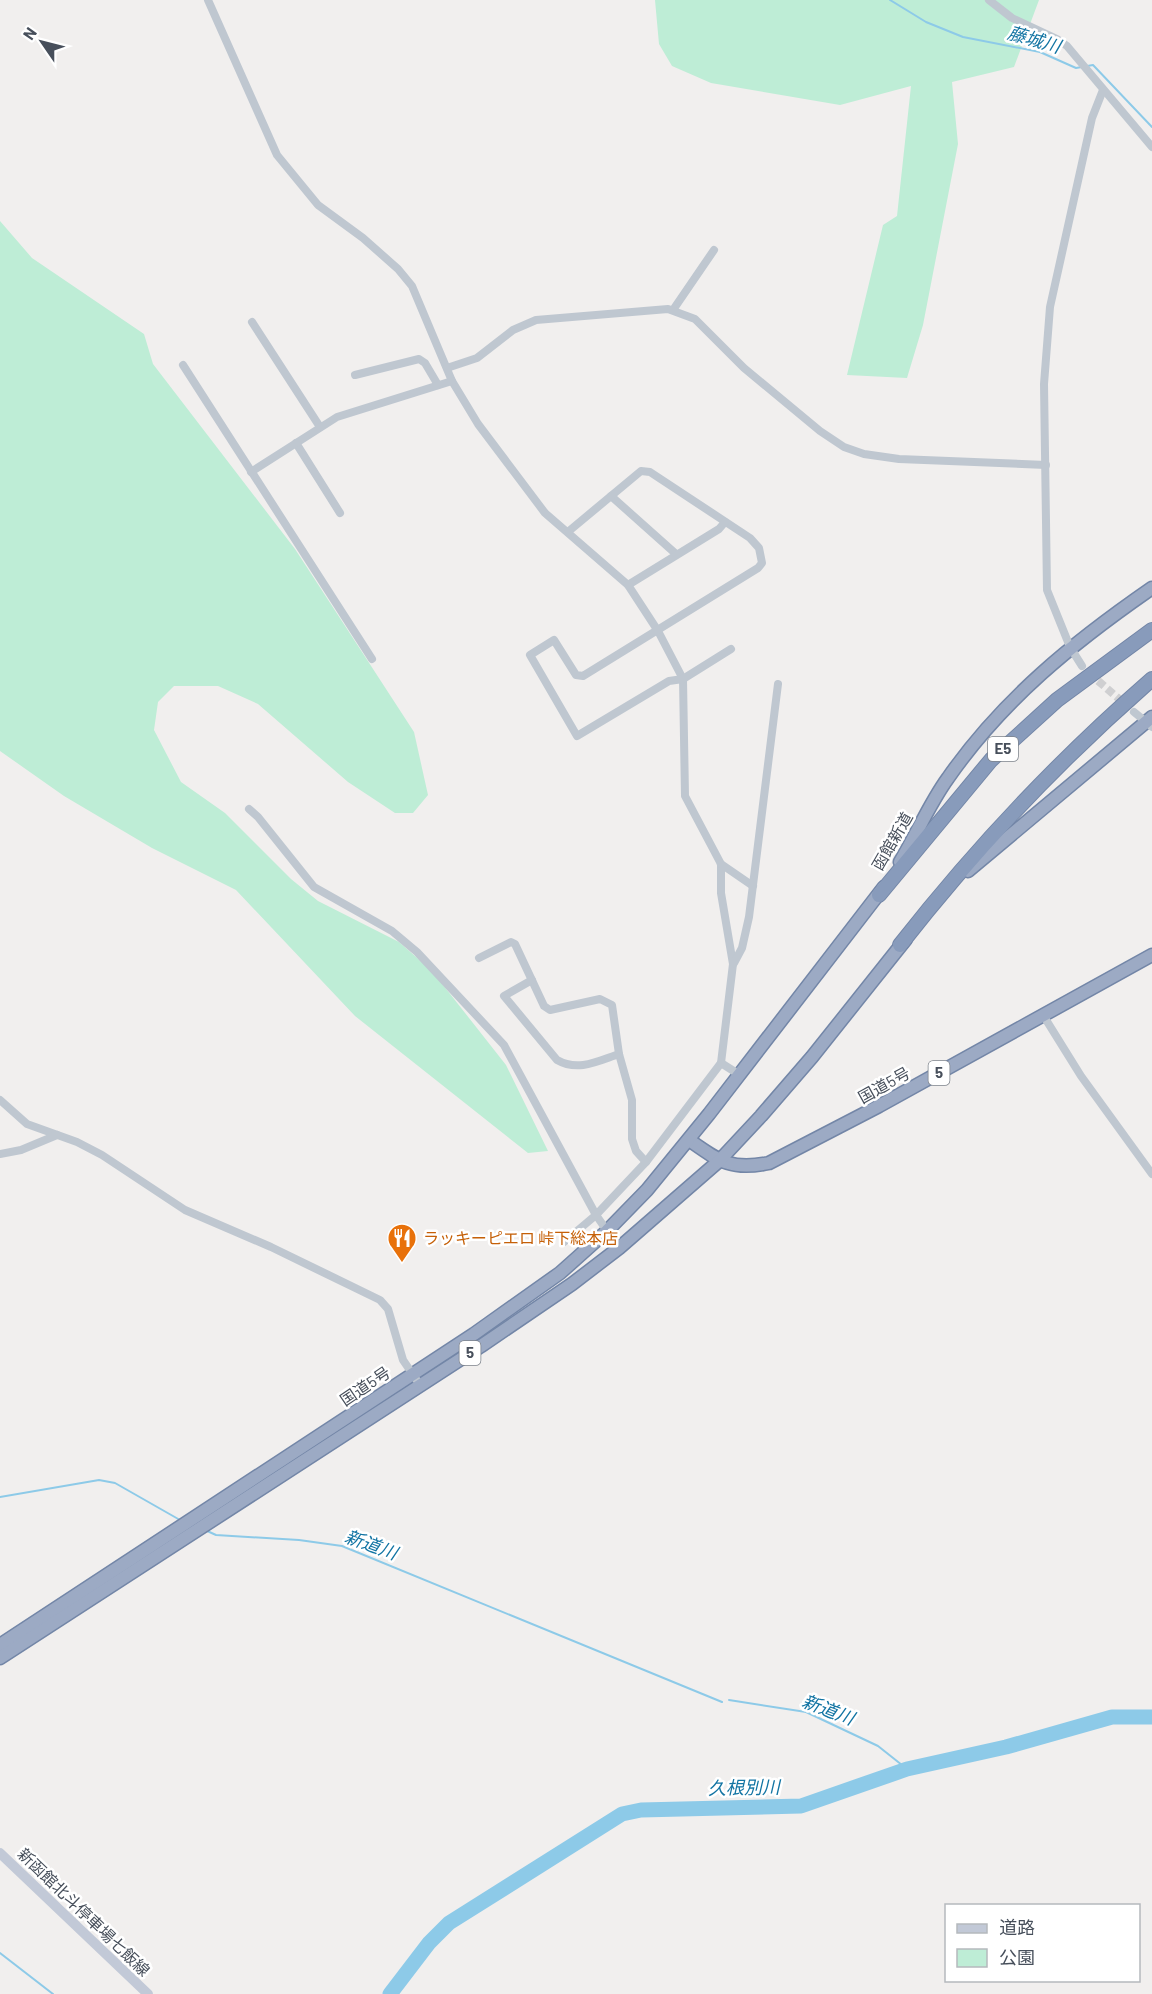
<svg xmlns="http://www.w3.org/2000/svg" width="1152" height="1994" font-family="Barlow,'Noto Sans JP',sans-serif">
	<rect width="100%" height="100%" fill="#f1efee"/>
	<g fill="#beedd6">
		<polygon points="655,0 1039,0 1014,67 952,82 958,144 923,325 907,378 847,375 883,225 897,216 911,86 840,105 711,83 672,66 659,44"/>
		<polygon points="0,221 32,258 144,334 153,364 295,549 414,732 428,795 413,813 395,813 348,782 258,704 218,686 174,686 158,702 154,730 181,782 225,813 291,879 318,901 399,942 432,971 506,1065 548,1151 528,1153 355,1016 236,890 152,848 64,796 0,751"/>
	</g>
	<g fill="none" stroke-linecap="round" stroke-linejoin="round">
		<g stroke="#8dcae8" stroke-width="2">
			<polyline points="890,0 926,22 963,37 1040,52 1076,68 1093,65 1152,127"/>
			<polyline points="0,1497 99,1480 115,1483 180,1520"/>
			<polyline points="205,1530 216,1535 299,1540 342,1546 722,1702"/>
			<polyline points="729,1700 806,1712 878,1746 907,1769"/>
			<polyline points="0,1953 53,1994"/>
		</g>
		<polyline stroke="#8dcae8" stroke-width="15" points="390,1994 429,1943 449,1923 622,1814 641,1810 801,1806 907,1769 1006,1747 1112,1717 1152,1717"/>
		<polyline stroke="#cfcfd1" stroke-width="8" stroke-dasharray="8 4" stroke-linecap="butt" points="1089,673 1126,705"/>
		<g stroke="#7386a7" stroke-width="15">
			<g id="trunk">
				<path d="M900 862C917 834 929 804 948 778 1003 699 1074 642 1152 588"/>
				<polyline points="968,871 1152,717"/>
				<path d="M689 1140C719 1161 731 1171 769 1163L879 1106 1152 955"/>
				<polyline points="0,1645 474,1334 560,1273 607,1231 647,1190 709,1114 884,887"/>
				<polyline points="0,1658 481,1346 572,1284 619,1248 719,1161 761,1116 812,1057 906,939"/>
			</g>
		</g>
		<g stroke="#7386a7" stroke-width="16">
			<g id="motorway">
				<polyline points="879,895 991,760 1057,700 1152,630"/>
				<path d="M900 945C976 848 1059 760 1152 679"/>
			</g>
		</g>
		<g stroke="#bfc7d0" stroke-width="8">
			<polyline points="208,0 277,155 318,205 363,238 398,269 412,286 452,381 478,424 545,513 628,585 658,631 683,679 685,796 721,864 721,893 733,964 721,1063 646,1162 596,1215 564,1242"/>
			<polyline points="989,0 1012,18 1057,39 1067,46 1152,147"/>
			<polyline points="673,310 714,250"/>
			<polyline points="252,322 320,427"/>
			<polyline points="183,365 372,659"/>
			<polyline points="447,368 477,358 513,330 536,320 668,309 695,319 744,368 820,431 844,447 864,454 899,459 1046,465"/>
			<polyline points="355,375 419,359 425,363 438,385"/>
			<polyline points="296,443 340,513"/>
			<polyline points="251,472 337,417 452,381"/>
			<polyline points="611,496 676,554"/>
			<polyline points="569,531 641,471 650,472 750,538 759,548 762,563 758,568 583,676 576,675 554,640 530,655 577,736 669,681 683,679 731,649"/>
			<polyline points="628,585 719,529 725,522"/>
			<polyline points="1082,666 1070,647 1047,590 1044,384 1050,307 1092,118 1103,90"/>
			<polyline points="1134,712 1152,727"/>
			<polyline points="249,809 258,817 314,887 392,931 417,952 504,1045 596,1215 619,1248"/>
			<polyline points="721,864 753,886"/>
			<polyline points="479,958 511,942 515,944 544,1006 550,1010 600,999 612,1005 619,1054 632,1100 632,1139 636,1151 646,1162"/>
			<polyline points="734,963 742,948 749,917 778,684"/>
			<path d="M532 980 504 996 557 1060C578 1072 598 1061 619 1054"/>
			<polyline points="1043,1015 1081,1076 1152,1174"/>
			<polyline points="721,1063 740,1075"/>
			<polyline points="0,1100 27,1124 77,1142 102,1155 185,1210 271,1247 380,1300 388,1309 403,1360 420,1385"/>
			<polyline points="0,1154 21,1150 57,1135"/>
		</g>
		<polyline stroke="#c2c9d7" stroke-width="10" points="0,1853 148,1994"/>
		<use href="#trunk" stroke="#9caac4" stroke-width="12"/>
		<use href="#motorway" stroke="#889bbb" stroke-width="14"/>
	</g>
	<defs>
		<g id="restaurant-pin" transform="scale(1.5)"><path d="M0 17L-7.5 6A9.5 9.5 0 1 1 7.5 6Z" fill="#e8710a" stroke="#fff"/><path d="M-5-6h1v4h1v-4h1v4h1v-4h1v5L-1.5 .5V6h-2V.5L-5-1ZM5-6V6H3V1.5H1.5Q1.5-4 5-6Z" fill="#fff"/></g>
	</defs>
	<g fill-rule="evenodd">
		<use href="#restaurant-pin" x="402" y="1238"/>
	</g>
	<g text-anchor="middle" stroke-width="5" stroke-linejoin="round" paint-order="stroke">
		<g fill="#fff" stroke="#7e848c" stroke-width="1.5">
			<rect x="988" y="737" width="30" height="24" rx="4.5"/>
			<rect x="928.5" y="1061" width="21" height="24" rx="4.5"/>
			<rect x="459.5" y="1341" width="21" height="24" rx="4.5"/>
		</g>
		<g font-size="15" font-weight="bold" fill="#474f5b">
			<text x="1003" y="754">E5</text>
			<text x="939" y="1078">5</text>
			<text x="470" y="1358">5</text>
		</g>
		<g font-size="16" fill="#474f5b" stroke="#fff">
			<text transform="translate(892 841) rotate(-60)" y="6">函館新道</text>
			<text transform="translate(884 1085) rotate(-29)" y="6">国道5号</text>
			<text transform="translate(365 1386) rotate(-34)" y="6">国道5号</text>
			<text transform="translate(84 1912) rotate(44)" y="6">新函館北斗停車場七飯線</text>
		</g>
		<g font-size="16" fill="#c56008" stroke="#fff" text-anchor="start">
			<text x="423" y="1244">ラッキーピエロ 峠下総本店</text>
		</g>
		<g font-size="18" font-style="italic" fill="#1274a3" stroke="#fff">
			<text transform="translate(1034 40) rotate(16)" y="6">藤城川</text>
			<text transform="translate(371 1545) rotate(20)" y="6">新道川</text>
			<text transform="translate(828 1710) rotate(21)" y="6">新道川</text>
			<text transform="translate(744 1788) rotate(-1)" y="6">久根別川</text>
		</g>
	</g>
	<rect x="945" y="1904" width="195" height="78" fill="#ffffff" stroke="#b5b9bd" stroke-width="1.5"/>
	<rect x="957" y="1924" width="30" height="9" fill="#c2c9d7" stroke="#b5b9bd" stroke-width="1.5"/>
	<text x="999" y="1934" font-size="18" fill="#474f5b">道路</text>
	<rect x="957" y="1949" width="30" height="18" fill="#beedd6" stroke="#b5b9bd" stroke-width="1.5"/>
	<text x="999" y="1964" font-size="18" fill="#474f5b">公園</text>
	<g transform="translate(42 42) rotate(305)" stroke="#ffffff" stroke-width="4.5" paint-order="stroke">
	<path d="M0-4.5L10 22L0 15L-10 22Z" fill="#474f5b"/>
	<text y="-9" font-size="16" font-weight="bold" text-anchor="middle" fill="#474f5b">N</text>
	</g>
</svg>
